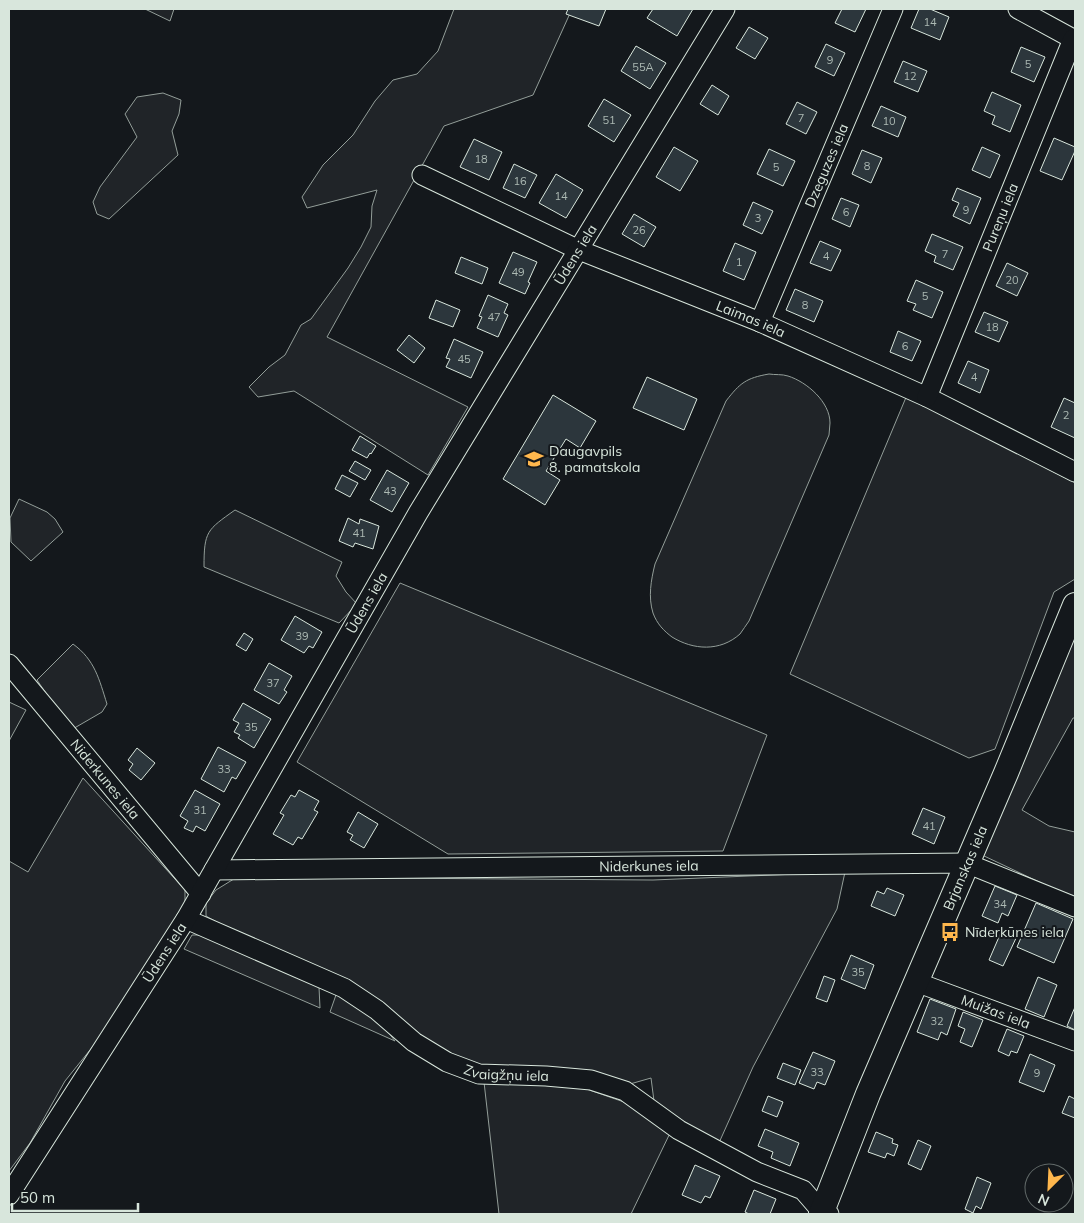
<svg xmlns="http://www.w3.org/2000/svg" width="1084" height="1223" font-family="Mulish,sans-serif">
	<rect width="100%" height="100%" fill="#14181c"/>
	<g fill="#202428" stroke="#939e99">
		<polygon points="145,9 174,9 170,21"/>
		<polygon points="454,9 572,9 533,95 444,126 327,337 468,407 428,475 294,391 258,397 249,387 269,367 285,355 301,325 311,319 348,268 361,247 371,227 372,206 377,190 307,208 302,197 323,165 353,135 375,101 393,80 417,74 438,51"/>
		<polygon points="163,93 181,100 179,114 172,131 178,155 109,219 97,214 93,202 100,187 137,137 125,114 137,97"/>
		<path d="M769 374C775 375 782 374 788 376 807 382 830 402 830 423 830 427 829 431 829 435L749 621C746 625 743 630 740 634 720 652 693 650 672 637 664 631 657 624 653 613 648 597 651 580 655 564L726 401C740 383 746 378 769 374Z"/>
		<polygon points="907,395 1075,483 1075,579 1054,592 995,749 969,758 790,674"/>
		<polygon points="19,499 47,512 55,519 63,532 31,561 11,542 10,518"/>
		<path d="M235 510 342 562 336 576 346 592 357 604 339 623 204 567C204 531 207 530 235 510Z"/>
		<polygon points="400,583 767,735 723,851 448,854 297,762"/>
		<polygon points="1075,634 1075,718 1073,718 1022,810 1049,826 1075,832 1075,899 982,855"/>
		<path d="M73 644C95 660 99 679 107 704L102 712 71 730 37 680Z"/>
		<polygon points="9,702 26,710 9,741"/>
		<polygon points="83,778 185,890 185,908 115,1019 65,1081 30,1143 9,1171 9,861 28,872"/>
		<polygon points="845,872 837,909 753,1067 718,1145 654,1101 651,1078 630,1084 471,1064 453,1056 206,916 206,903 216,890 237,877 653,880"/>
		<polygon points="192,935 207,935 319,987 320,1008 184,949"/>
		<polygon points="337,992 379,1020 395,1041 330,1012"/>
		<polygon points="484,1082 572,1084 624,1102 672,1129 631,1214 499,1214"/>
	</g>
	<g fill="#2c363c" stroke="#d8e6dc">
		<polygon points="568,9 606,9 599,26 566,14"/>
		<polygon points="653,9 693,9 677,36 647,18"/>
		<polygon points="842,9 866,9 855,32 835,23"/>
		<polygon points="919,9 930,9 949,17 940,40 911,28"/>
		<polygon points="749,27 768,38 755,59 736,48"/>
		<polygon points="826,44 845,53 834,76 815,67"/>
		<polygon points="636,46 666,63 650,89 621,71"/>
		<polygon points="1021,47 1045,57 1034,82 1011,72"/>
		<polygon points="903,61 927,71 918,92 894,82"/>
		<polygon points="712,85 729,96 718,115 700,104"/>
		<polygon points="992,92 1021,105 1010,132 992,124 995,116 984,111"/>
		<polygon points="604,99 631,115 614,142 588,126"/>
		<polygon points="797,102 817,112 806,134 786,124"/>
		<polygon points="881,106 906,117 898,137 872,126"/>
		<polygon points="1054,138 1075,147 1075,151 1062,180 1040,171"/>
		<polygon points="474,139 502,152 489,180 460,167"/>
		<polygon points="674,147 698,161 680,191 656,177"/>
		<polygon points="982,147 1000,155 990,178 972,170"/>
		<polygon points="769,149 795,161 783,186 757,174"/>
		<polygon points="862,150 882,158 871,183 852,174"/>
		<polygon points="514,164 537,175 525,198 503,188"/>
		<polygon points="556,174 583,190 566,218 539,203"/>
		<polygon points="957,188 981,198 970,224 953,216 959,203 952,200"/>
		<polygon points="841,198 859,205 850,227 832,219"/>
		<polygon points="753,202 773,211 762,234 743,225"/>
		<polygon points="634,214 656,227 644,247 622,234"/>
		<polygon points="932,234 963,247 953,270 934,262 936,256 925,251"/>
		<polygon points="820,241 841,250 831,271 810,263"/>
		<polygon points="735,243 756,252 744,280 723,271"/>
		<polygon points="513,252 537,262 528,282 530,283 525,294 499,283"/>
		<polygon points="461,257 488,268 482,284 455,273"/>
		<polygon points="1007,263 1028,273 1017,296 996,286"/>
		<polygon points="916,280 943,292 932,318 913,310 916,304 907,301"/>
		<polygon points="795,289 823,301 814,322 786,310"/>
		<polygon points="488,295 508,304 504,313 508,315 498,337 477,328 482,317 479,316"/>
		<polygon points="436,300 460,310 453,327 429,318"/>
		<polygon points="984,312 1008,322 999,342 975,332"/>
		<polygon points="898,331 921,341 912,361 890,352"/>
		<polygon points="409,335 425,348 414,363 397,350"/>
		<polygon points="454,339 483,352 471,378 446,367 450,359 446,358"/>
		<polygon points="968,361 989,370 980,393 958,383"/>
		<polygon points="647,377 697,399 684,430 633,408"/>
		<polygon points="553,395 596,421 580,448 566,439 546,471 560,480 545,505 503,479"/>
		<polygon points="1064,398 1075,403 1075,438 1051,427"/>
		<polygon points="360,436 376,446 371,454 370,453 367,458 352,450"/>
		<polygon points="355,461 371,470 365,480 349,471"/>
		<polygon points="387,470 409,483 392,512 370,500"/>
		<polygon points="342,475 358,483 350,497 335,489"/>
		<polygon points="348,518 359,524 360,519 379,526 373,549 355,543 353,547 339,541"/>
		<polygon points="295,616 322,632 313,648 309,646 304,653 281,640"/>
		<polygon points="244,633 253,639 246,651 236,645"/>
		<polygon points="269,663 292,676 284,690 287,692 279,704 254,690"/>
		<polygon points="243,703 271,719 254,748 238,738 240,735 234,732 239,723 233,720"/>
		<polygon points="218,747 246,762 236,779 232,777 224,792 201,779"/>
		<polygon points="137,748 155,763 141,780 129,770 133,764 128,760"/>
		<polygon points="195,790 220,804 205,831 196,826 193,832 184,828 188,821 180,816"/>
		<polygon points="299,790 319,801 314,810 318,812 302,839 298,837 293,845 273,834 284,815 280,813 291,795 295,797"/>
		<polygon points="923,808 945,817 934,844 912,834"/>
		<polygon points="358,812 378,824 364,848 350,840 353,835 347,832"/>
		<polygon points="995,886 1017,895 1008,916 1002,913 998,923 982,916"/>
		<polygon points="887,888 904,895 895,916 871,906 877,891 884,894"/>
		<polygon points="1036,903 1073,919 1054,963 1017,947"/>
		<polygon points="1002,930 1017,936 1003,966 989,960"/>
		<polygon points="851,955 874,965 865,989 841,979"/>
		<polygon points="824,976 835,980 827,1002 816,998"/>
		<polygon points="1038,977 1057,985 1044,1017 1025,1009"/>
		<polygon points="930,999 956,1009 947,1035 941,1032 938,1040 917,1032"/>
		<polygon points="1075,1007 1075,1030 1067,1026"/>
		<polygon points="963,1012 983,1020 972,1047 960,1042 965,1029 958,1026"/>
		<polygon points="1007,1029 1024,1036 1017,1053 1011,1051 1009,1056 998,1051"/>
		<polygon points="813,1052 835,1061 825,1085 817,1082 814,1089 799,1083"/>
		<polygon points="1030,1054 1055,1065 1044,1092 1019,1082"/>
		<polygon points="783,1063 801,1070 795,1085 777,1078"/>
		<polygon points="768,1096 783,1102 777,1117 762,1111"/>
		<polygon points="1069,1096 1075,1099 1075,1118 1062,1113"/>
		<polygon points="765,1129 799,1143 790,1166 771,1158 773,1152 758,1146"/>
		<polygon points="876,1132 893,1139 892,1143 898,1145 894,1156 887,1153 885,1158 868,1152"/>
		<polygon points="918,1140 931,1146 921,1170 908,1164"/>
		<polygon points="695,1165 720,1176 710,1198 705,1196 701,1203 682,1195"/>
		<polygon points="977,1177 991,1183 981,1209 976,1206 973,1213 965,1209"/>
		<polygon points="754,1190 776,1199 770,1214 749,1214 745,1212"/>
	</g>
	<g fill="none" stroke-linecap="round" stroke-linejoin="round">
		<g stroke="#d8e6dc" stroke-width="21">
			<g id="minor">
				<polyline points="1018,9 1075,40"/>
				<path id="s1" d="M422 175 579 250 760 322 927 397 1075 472"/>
				<path id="s2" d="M760 322 893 9"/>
				<path id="s3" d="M927 397 1073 39"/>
				<path id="s4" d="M9 664 201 894"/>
				<path id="s5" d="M214 870 966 863 1075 907"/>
				<path id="s6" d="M186 919 344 988 377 1010 414 1042 447 1062 479 1074 546 1076 591 1080 625 1091 679 1130 757 1172 803 1190 822 1212 829 1214"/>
				<path id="s7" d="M916 982 1075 1041"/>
				<path id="s8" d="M9 1195 186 919 418 513 725 9"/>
			</g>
		</g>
		<g stroke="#d8e6dc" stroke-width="26">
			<g id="major">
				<path id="s9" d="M821 1214 868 1094 1006 773 1075 605"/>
			</g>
		</g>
		<use href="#minor" stroke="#14181c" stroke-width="19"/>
		<use href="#major" stroke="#14181c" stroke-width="24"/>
	</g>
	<defs>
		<g id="school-bare" transform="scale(1.5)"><path d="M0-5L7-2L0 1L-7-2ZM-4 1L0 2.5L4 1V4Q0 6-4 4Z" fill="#ffb74d" stroke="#14181c" stroke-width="2.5" paint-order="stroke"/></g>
		<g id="bus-bare" transform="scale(1.5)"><path d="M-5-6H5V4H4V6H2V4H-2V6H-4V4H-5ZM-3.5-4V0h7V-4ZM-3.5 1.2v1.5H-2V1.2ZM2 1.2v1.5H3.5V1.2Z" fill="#ffb74d" stroke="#14181c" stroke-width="2.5" paint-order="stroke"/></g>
	</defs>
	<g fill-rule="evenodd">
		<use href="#school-bare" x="534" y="459"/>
		<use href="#bus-bare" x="950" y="932"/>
	</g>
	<g text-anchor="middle" stroke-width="4" stroke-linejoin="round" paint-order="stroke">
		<g font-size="11" fill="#adbab4">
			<text x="930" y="26">14</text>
			<text x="830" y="64">9</text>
			<text x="1028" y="68">5</text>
			<text x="643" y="71">55A</text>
			<text x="910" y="80">12</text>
			<text x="801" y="122">7</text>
			<text x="609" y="124">51</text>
			<text x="889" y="125">10</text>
			<text x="481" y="163">18</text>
			<text x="867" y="170">8</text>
			<text x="776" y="171">5</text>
			<text x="520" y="185">16</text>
			<text x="561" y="200">14</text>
			<text x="966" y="214">9</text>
			<text x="846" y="216">6</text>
			<text x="758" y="222">3</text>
			<text x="639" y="234">26</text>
			<text x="945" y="258">7</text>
			<text x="826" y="260">4</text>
			<text x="739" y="266">1</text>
			<text x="518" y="276">49</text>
			<text x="1012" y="284">20</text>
			<text x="925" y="300">5</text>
			<text x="805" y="309">8</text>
			<text x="494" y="321">47</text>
			<text x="992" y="331">18</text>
			<text x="905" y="350">6</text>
			<text x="464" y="363">45</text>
			<text x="974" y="381">4</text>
			<text x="1066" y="419">2</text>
			<text x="390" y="495">43</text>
			<text x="359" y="537">41</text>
			<text x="302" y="640">39</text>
			<text x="273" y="687">37</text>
			<text x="251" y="731">35</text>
			<text x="224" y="773">33</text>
			<text x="200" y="814">31</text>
			<text x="929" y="830">41</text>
			<text x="1000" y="908">34</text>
			<text x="858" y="976">35</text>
			<text x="937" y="1025">32</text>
			<text x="817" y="1076">33</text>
			<text x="1037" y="1077">9</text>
		</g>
		<g font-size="14" fill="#d8e6dc" stroke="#14181c">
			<text dy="5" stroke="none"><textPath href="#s2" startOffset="170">Dzeguzes iela</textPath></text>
			<text dy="5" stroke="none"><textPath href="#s3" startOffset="194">Pureņu iela</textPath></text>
			<text dy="5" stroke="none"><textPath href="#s8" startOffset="1098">Ūdens iela</textPath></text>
			<text dy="5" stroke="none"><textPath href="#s1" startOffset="359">Laimas iela</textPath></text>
			<text dy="5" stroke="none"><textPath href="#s8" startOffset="692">Ūdens iela</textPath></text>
			<text dy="5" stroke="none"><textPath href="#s4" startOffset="150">Niderkunes iela</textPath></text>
			<text dy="5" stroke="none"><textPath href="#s5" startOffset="435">Niderkunes iela</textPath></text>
			<text dy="5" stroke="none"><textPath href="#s9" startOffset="375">Brjanskas iela</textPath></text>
			<text dy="5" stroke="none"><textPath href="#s8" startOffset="288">Ūdens iela</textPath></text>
			<text dy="5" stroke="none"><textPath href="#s7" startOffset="85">Muižas iela</textPath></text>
			<text dy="5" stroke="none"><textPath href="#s6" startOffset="361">Zvaigžņu iela</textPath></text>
		</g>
		<g font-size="14" fill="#d8e6dc" stroke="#14181c" text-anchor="start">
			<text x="549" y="456">Daugavpils<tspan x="549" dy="16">8. pamatskola</tspan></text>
			<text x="965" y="937">Nīderkūnes iela</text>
		</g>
	</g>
	<rect width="1084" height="1223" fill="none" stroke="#d8e6dc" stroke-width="20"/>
	<g transform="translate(1049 1188) rotate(204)"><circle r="24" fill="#14181c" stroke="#626a69"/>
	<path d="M0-4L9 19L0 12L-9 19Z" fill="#ffb74d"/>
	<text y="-8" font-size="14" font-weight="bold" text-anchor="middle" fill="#d8e6dc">N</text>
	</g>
	<path d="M12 1203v8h126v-8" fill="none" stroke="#d8e6dc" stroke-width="2.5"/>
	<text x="20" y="1203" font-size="15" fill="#d8e6dc" stroke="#14181c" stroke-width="4" paint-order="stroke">50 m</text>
</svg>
